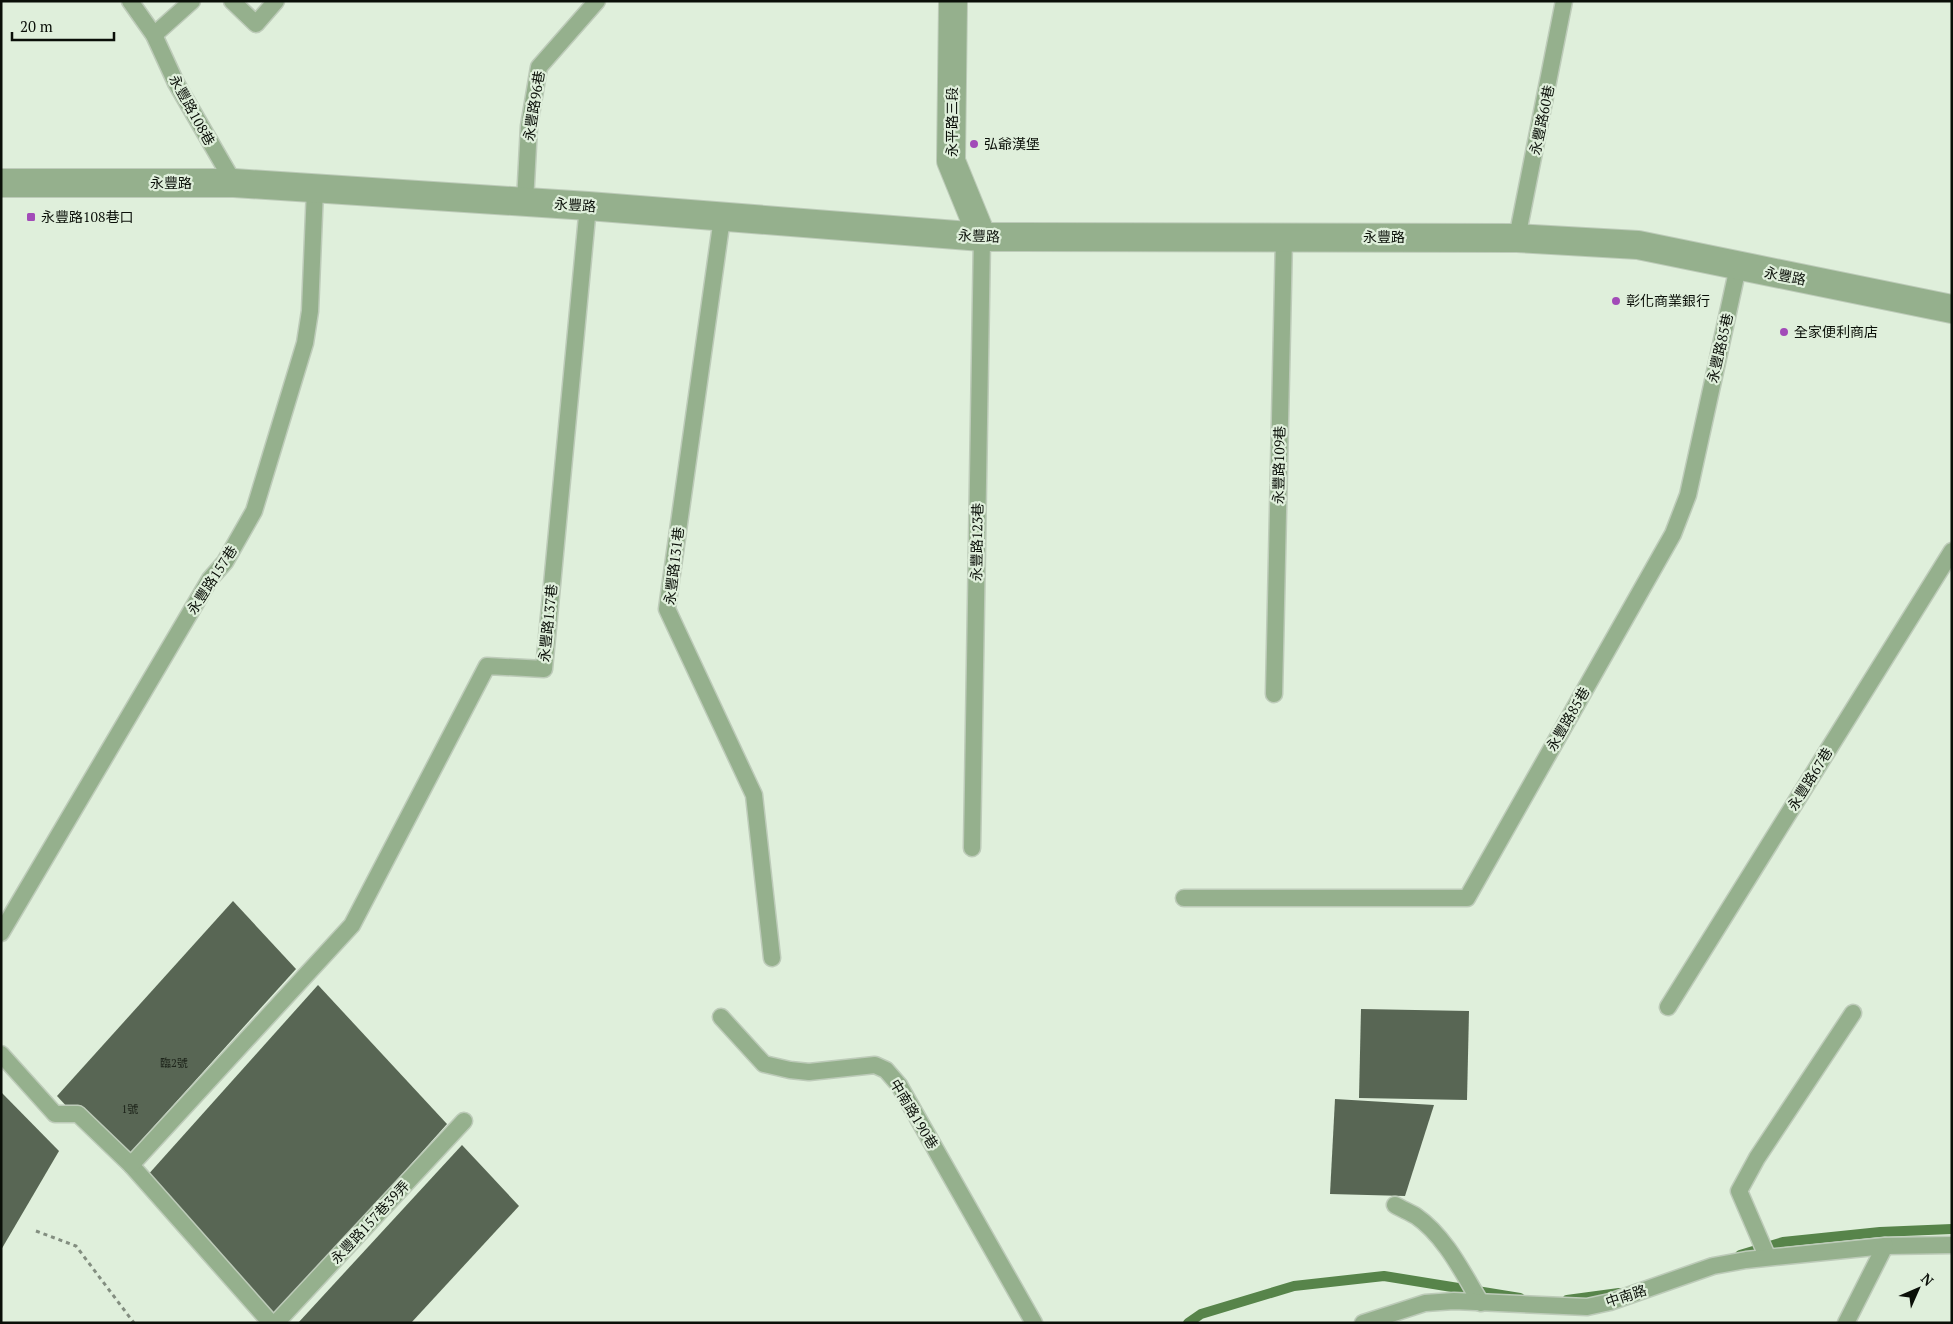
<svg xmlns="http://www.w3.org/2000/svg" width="1953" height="1324" font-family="'PT Serif','Noto Sans TC',serif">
	<rect width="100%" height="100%" fill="#dfefdb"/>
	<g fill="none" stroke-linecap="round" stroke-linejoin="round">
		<g stroke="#57844a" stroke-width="10">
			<polyline points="1740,1255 1783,1242 1880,1232 1952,1229"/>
			<polyline points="1567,1300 1619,1293"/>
			<polyline points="1188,1323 1201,1314 1294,1286 1384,1276 1520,1298"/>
		</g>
	</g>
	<g fill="#586654">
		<polygon points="233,901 296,969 120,1164 57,1096"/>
		<polygon points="318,985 447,1124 275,1316 146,1177"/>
		<polygon points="1361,1009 1469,1011 1467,1100 1359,1098"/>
		<polygon points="1,1092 59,1151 1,1250"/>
		<polygon points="1335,1099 1434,1105 1405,1196 1330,1194"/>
		<polygon points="462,1145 519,1206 411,1323 298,1323"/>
	</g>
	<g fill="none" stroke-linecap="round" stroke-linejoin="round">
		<g stroke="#bdcbb9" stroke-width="19">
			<g id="service">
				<polyline points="130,1 154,35 176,83 234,183"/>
				<polyline points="232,1 256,24 276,1"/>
				<polyline points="154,35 192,1"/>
				<polyline points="525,202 529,126 539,67 597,1"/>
				<polyline points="722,218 667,609 754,795 772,958"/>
				<polyline points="1517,238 1564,1"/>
				<polyline points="1274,694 1284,237"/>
				<polyline points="972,848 982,237"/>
				<polyline points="1184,898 1467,898 1673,534 1688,495 1738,267"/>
				<polyline points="1,933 210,579 225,562 254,511 305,343 310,311 315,189"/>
				<polyline points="1668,1007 1952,551"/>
				<polyline points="721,1017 764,1064 790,1070 809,1072 875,1065 886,1070 899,1085 1034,1323"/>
				<polyline points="1,1054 55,1114 78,1114 131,1165 271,1323"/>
				<polyline points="131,1165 352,925 487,666 544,669 588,206"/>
				<path d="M1395 1205C1402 1209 1409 1212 1416 1216 1445 1236 1463 1273 1481 1303"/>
				<polyline points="1767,1256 1739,1191 1757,1158 1853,1013"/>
				<polyline points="276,1323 464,1121"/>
				<polyline points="1363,1323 1425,1303 1454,1301 1587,1307 1610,1302 1713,1266 1746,1260 1885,1246 1952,1245"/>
				<polyline points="1846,1323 1885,1246"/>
			</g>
		</g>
		<g stroke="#bdcbb9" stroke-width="30">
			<polyline id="minor" points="953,1 951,161 982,237"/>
		</g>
		<g stroke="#bdcbb9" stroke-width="30">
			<polyline id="tertiary" points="1,183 234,183 588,206 982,237 1517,238 1638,245 1952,309"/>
		</g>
		<polyline stroke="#838e80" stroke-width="3" stroke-dasharray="4 4" stroke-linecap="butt" points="36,1231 76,1246 134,1323"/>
		<use href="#service" stroke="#95b08d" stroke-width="16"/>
		<use href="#minor" stroke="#95b08d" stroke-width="28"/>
		<use href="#tertiary" stroke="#95b08d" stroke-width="28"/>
	</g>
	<g fill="#a24bb8" stroke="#dfefdb" stroke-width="2">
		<circle cx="974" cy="144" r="5"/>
		<rect x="26" y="212" width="10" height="10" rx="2.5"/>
		<circle cx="1616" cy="301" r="5"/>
		<circle cx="1784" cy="332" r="5"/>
	</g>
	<g text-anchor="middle" stroke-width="4.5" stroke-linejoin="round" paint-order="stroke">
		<g font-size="11" fill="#1e251b">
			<text x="174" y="1067">臨2號</text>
			<text x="130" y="1113">1號</text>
		</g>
		<g font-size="14" fill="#0a0f08" stroke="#dfefdb">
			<text transform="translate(534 106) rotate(-81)" y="5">永豐路96巷</text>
			<text transform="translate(192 110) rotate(61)" y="5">永豐路108巷</text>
			<text transform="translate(1542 120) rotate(-78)" y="5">永豐路60巷</text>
			<text transform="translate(952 122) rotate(-90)" y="5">永平路三段</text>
			<text x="171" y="188">永豐路</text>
			<text transform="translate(575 205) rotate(4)" y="5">永豐路</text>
			<text transform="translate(979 236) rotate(2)" y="5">永豐路</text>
			<text x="1384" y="242">永豐路</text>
			<text transform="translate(1785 276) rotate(11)" y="5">永豐路</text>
			<text transform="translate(1720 348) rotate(-77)" y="5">永豐路85巷</text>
			<text transform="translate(1279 465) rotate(-89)" y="5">永豐路109巷</text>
			<text transform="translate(977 542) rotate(-89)" y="5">永豐路123巷</text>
			<text transform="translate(674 566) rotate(-83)" y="5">永豐路131巷</text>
			<text transform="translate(212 580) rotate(-57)" y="5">永豐路157巷</text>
			<text transform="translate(548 623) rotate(-84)" y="5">永豐路137巷</text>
			<text transform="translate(1568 719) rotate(-60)" y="5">永豐路85巷</text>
			<text transform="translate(1810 779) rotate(-58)" y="5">永豐路67巷</text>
			<text transform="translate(914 1114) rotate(59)" y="5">中南路190巷</text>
			<text transform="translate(370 1222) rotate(-47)" y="5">永豐路157巷39弄</text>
			<text transform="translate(1626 1296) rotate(-18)" y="5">中南路</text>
		</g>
		<g font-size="14" fill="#0a0f08" stroke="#dfefdb" text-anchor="start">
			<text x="984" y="149">弘爺漢堡</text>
			<text x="41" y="222">永豐路108巷口</text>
			<text x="1626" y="306">彰化商業銀行</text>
			<text x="1794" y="337">全家便利商店</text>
		</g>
	</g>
	<rect width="1953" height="1324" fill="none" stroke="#0a0f08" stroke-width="5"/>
	<g transform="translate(1918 1289) rotate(45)" stroke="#dfefdb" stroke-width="4" paint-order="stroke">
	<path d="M0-4L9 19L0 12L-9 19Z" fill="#0a0f08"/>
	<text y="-8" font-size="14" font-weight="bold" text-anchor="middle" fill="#0a0f08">N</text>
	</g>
	<path d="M12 32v8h102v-8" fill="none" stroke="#0a0f08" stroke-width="2.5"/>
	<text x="20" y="32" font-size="15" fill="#0a0f08" stroke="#dfefdb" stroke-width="4" paint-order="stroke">20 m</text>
</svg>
